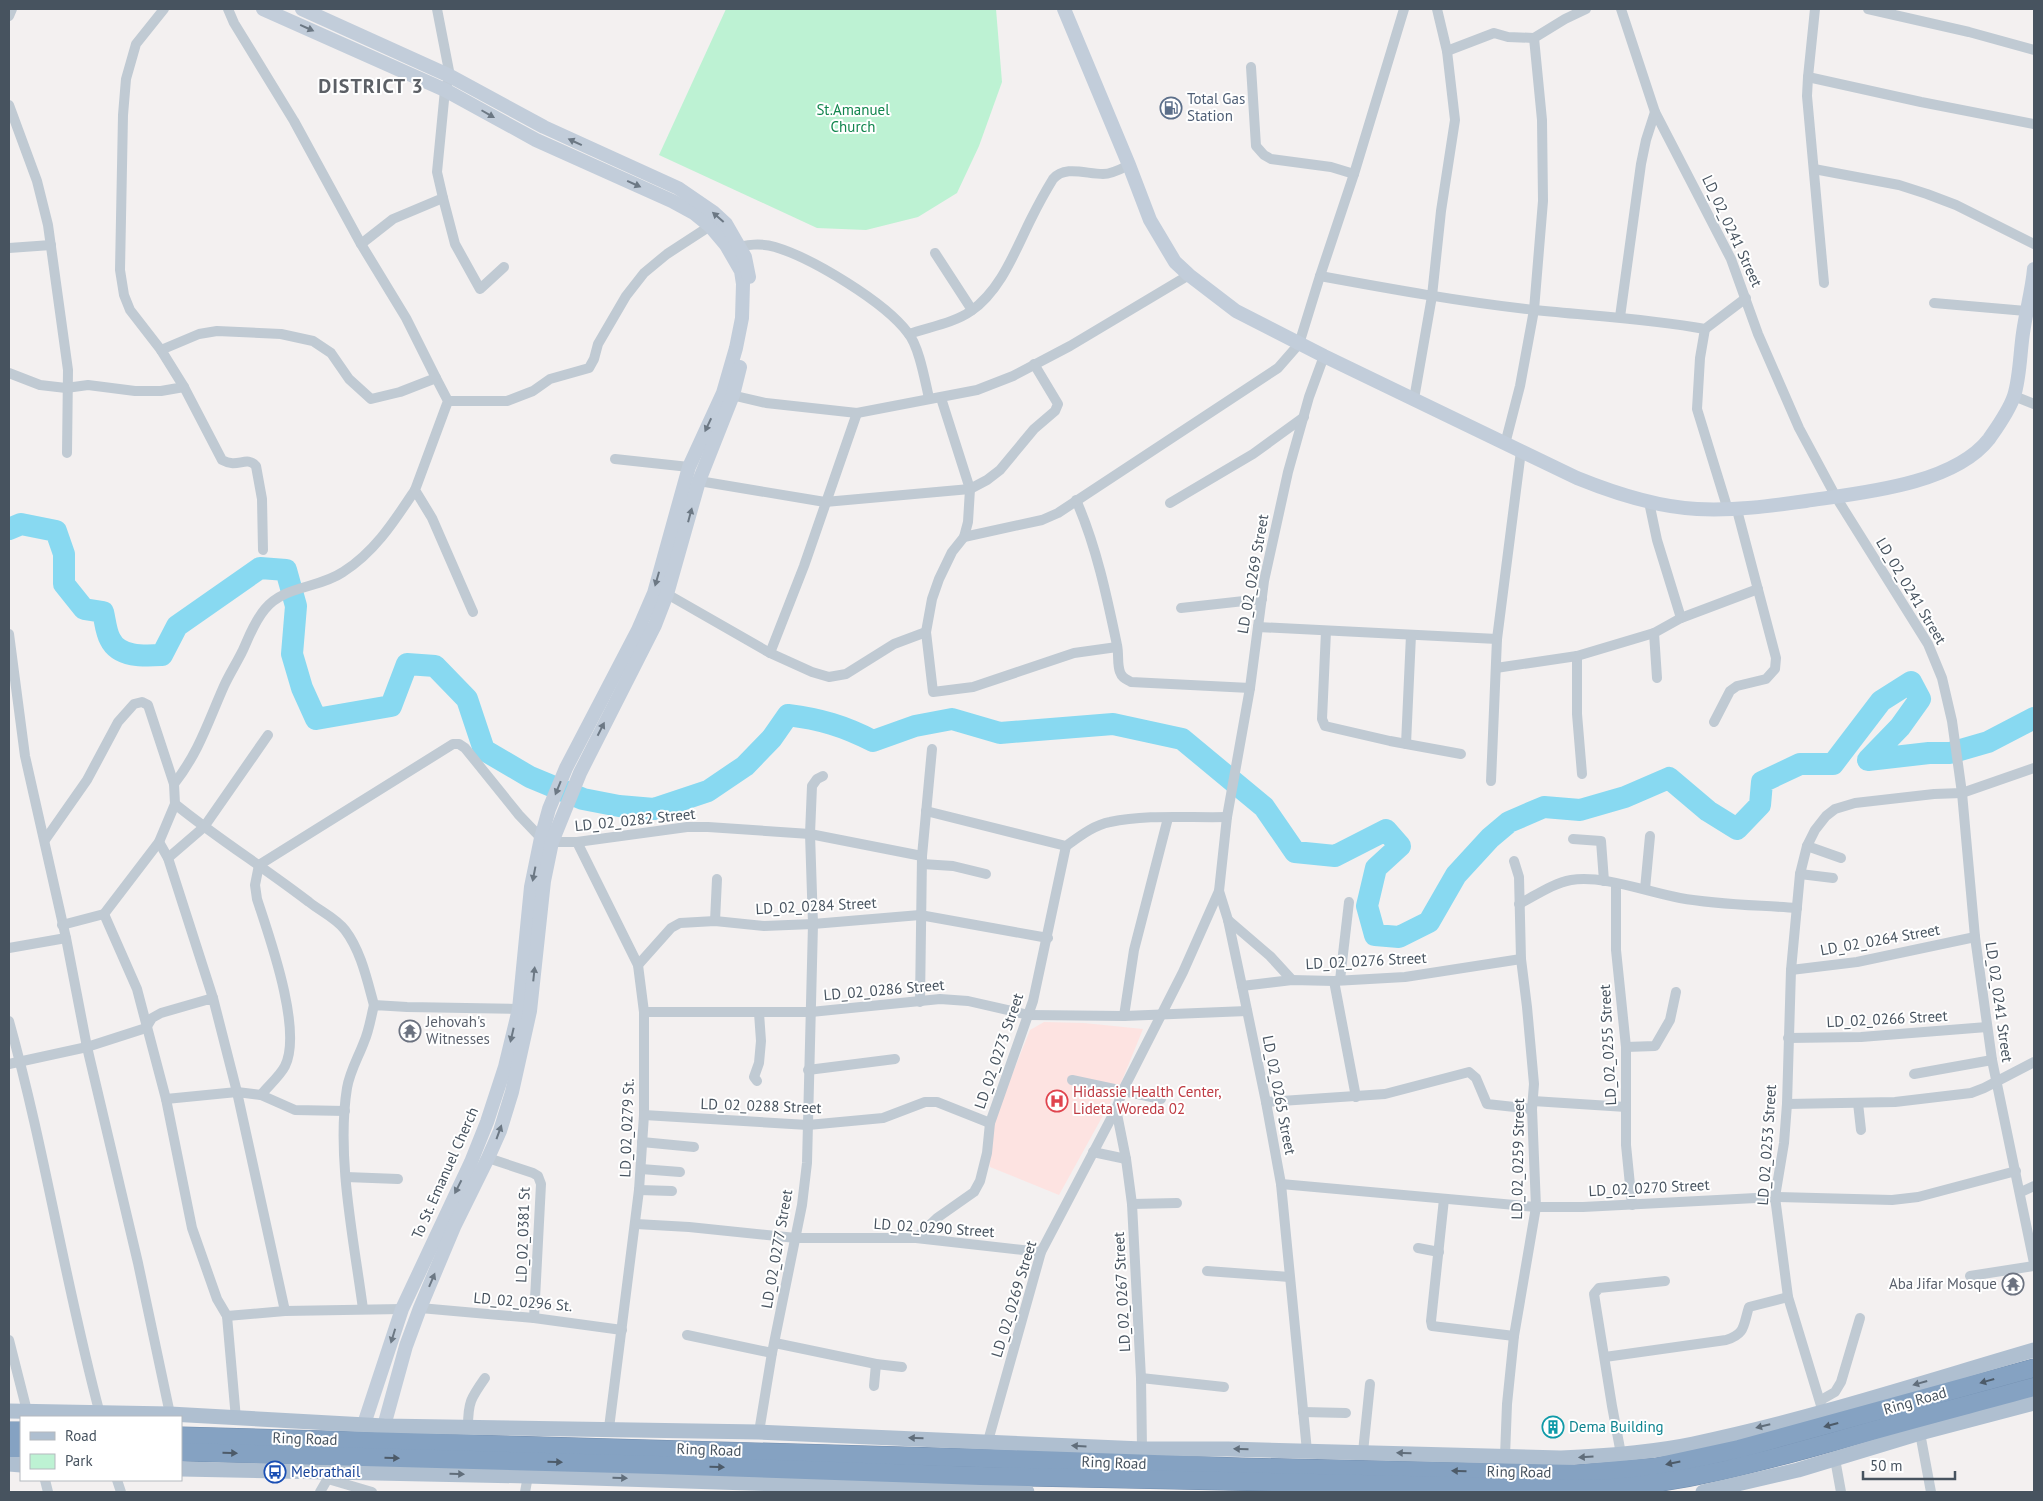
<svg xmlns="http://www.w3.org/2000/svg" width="2043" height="1501" font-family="'PT Sans',sans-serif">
	<rect width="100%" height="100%" fill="#f3f0f0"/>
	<polygon fill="#fde3e1" points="1044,1022 1084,1023 1143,1029 1121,1083 1059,1195 990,1167 987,1153 989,1132 1030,1030"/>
	<polygon fill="#bdf2d3" points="726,9 996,9 1002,82 979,146 957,193 918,217 866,230 817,228 659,155"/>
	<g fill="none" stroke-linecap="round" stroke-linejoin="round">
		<path stroke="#88d9f1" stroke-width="22" d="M9 529 21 524 56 531 64 554V584L84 609 103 612C105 620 106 632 110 639 119 658 145 656 162 655L177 626 260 568 286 570 296 606 292 654 302 688 316 719 391 706 407 664 435 666 467 699 484 750 530 777 583 799 619 806 654 809 708 791 745 766 772 738 788 715C820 719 844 726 873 741L915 726 952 719 1000 733 1113 724 1182 739 1264 807 1295 852 1335 856 1386 830 1400 846 1376 868 1367 906 1375 935 1399 937 1429 922 1456 875 1490 838 1509 822 1544 807 1580 810 1625 797 1669 778 1708 811 1737 829 1760 805 1762 782 1800 764H1833L1881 701 1911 682 1920 699 1900 727 1868 760 1929 753H1950L1988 742 2034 718"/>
		<g stroke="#718dae" stroke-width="19">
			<g id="highway">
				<polyline points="9,1431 21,1431"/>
				<polyline points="181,1436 976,1458 1241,1467 1575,1474 1656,1467 1739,1449 2034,1368"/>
				<polyline points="9,1448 21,1448"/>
				<path d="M181 1452 659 1465 981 1476 1602 1489C1685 1483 1757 1463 1836 1441 1902 1422 1968 1405 2034 1387"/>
			</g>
		</g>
		<g stroke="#c0cad3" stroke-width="10">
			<polyline points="1621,9 1655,112 1731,259 1758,334 1799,428 1836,497 1928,644 1942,678 1952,721 1962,793 1975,937 1992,1060 2034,1263"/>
			<polyline points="1815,9 1808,77 1921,102 2034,124"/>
			<polyline points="1868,9 1969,32 2034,50"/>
			<polyline points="9,16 12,9"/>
			<polyline points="1447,51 1494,33 1508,37 1534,38"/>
			<polyline points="1251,67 1256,146 1264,155 1271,159 1331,167 1354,174"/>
			<polyline points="1808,77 1807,96 1824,283"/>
			<polyline points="9,105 37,181 48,225 68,370 67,453"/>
			<polyline points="1814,169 1899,185 1927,194 1956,205 2034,244"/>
			<polyline points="443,198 455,244 480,289 504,267"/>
			<polyline points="361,244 393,219 443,198 437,172 445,90 450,76 437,9"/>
			<polyline points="9,248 51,245"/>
			<path d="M734 249C745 244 762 243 775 247 812 258 885 302 908 333 919 346 925 381 929 398"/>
			<polyline points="935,253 972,310"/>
			<path d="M1320 276C1391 289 1462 302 1535 310 1592 316 1649 319 1705 329L1746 298"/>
			<polyline points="1934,303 2026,311"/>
			<polyline points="1620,317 1641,164 1646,140 1655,112"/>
			<polyline points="1705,329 1700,358 1697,409 1728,510"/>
			<path d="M909 334C929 327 954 323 971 311 1001 290 1015 251 1031 219 1038 205 1045 192 1053 179 1065 165 1086 174 1103 174 1112 174 1121 169 1129 165"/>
			<polyline points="161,350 199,334 217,331 281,334 313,341 331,353 349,379 371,399 400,392 436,378 406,318 361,244 294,121 234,23 228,9"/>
			<polyline points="9,373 40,385 66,388 88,385 135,391 161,391 184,387 161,350 130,310 124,295 120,270 123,115 126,79 136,44 164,9"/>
			<polyline points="436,378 448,401 415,490 432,518 473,612"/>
			<path d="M184 387 222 460C238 469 246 455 256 466L262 499 263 550"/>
			<polyline points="727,394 766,403 857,413 977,390 1013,376 1070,346 1189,275"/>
			<polyline points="2014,396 2034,404"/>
			<polyline points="941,398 970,489 968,522 964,537 952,552 939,579 932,599 926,632 933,692 973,687 1074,653 1117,647"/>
			<polyline points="1414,399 1432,296 1441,211 1455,120 1447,51 1437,9"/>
			<polyline points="448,401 507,401 533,391 550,379 589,368 594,359 598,344 626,296 644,273 667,254 710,226"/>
			<polyline points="1505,444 1520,386 1534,310 1543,201 1542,120 1534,38 1565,19 1586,9"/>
			<polyline points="615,459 689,467"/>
			<polyline points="699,481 825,502 970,489 987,480 1000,470 1034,429 1055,411 1058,404 1034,364"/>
			<path d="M1076 500C1096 545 1107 597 1117 645 1119 654 1117 664 1120 672 1122 678 1126 679 1131 682L1250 688"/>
			<polyline points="1170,503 1253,454 1304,417"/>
			<polyline points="964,537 1042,520 1058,513 1278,368 1299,344 1320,276 1354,174 1404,9"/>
			<polyline points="667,594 770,653 812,672 829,677 846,674 894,644 926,632"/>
			<polyline points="1181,608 1262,599"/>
			<polyline points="1681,618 1758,589"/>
			<polyline points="1258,627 1497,639"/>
			<polyline points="1326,631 1322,719 1325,726 1390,741 1461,754"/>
			<polyline points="1654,633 1657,678"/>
			<polyline points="9,634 25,756 66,938 87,1047 138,1263 170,1414"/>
			<polyline points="770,653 804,566 857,413"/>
			<polyline points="1577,656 1577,714 1582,774"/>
			<polyline points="1496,668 1577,656 1654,633 1681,618 1657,540 1649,502"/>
			<polyline points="1714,722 1730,691 1737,686 1766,679 1775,669 1776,658 1737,510"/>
			<polyline points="1406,744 1411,635"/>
			<polyline points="1491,781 1497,639 1521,451"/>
			<path d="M175 804C218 839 265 868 309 902 320 911 336 918 345 930 361 951 367 980 374 1005"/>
			<path d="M926 811 1066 846C1080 836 1094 825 1110 822 1147 814 1189 818 1227 817"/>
			<polyline points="1573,839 1601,841 1604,881"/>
			<polyline points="45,840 87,780 118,722 134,704 142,702 148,705 174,784"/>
			<polyline points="159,842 168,858 213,998"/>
			<polyline points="577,842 638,965 644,1012 644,1115 639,1190 609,1428"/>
			<polyline points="1807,846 1841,858"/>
			<polyline points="168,858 204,827 268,735"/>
			<polyline points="922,864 953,866 986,874"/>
			<polyline points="1800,874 1833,878"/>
			<polyline points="1616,884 1616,950 1626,1047 1626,1145 1632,1205"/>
			<polyline points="1645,889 1650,836"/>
			<polyline points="1219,891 1228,920 1242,986 1266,1102 1281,1184 1307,1451"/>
			<path d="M1519 904C1535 896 1553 883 1571 880 1604 875 1647 892 1680 898 1718 905 1758 905 1797 908"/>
			<polyline points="104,914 137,989 166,1099 192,1228 217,1299 227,1316 236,1419"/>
			<polyline points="1228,920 1270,956 1292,980"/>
			<polyline points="715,921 717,879"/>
			<path d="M62 925 104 914 159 842 175 804 174 784C199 752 208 722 224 686 229 675 236 664 242 652 249 637 254 622 265 609 285 585 318 589 343 572 375 552 395 520 415 490"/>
			<polyline points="9,948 66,938"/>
			<polyline points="638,965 671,928 680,923 715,921 764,926 813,924 920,915 1048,938"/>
			<polyline points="1791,970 1857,962 1975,937"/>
			<polyline points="1340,980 1349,902"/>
			<polyline points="1334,981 1356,1097"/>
			<polyline points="1242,986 1292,980 1334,981 1405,977 1521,959"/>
			<polyline points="920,1002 922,856 932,749"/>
			<polyline points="644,1012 811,1012 940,999 968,1001 1029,1015 1124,1016 1247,1011"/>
			<polyline points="1124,1016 1134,950 1168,818"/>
			<path d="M9 1021C45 1150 65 1284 100 1414"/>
			<polyline points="1788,1038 1861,1037 1987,1027"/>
			<polyline points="1626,1047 1655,1046 1670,1020 1676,992"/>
			<polyline points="9,1064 87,1047 146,1028 152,1018 161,1013 213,998 237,1092 285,1311 402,1309"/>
			<polyline points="808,1070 895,1059"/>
			<polyline points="1914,1074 1992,1060"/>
			<polyline points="1072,1080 1161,1099"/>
			<polyline points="757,1081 754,1077 759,1063 761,1041 759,1013"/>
			<path d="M261 1095C268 1086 280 1076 285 1066 303 1030 269 936 257 899L255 885 259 865 453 744H459L465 748 519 815 541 838 552 842H577L687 827H708L810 834 922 856"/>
			<polyline points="166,1099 237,1092 261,1095 295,1110 345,1111"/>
			<polyline points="1533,1101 1626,1107"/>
			<polyline points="1266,1102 1385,1094 1469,1072 1476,1078 1487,1104 1532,1109"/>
			<polyline points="1858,1103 1861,1130"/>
			<polyline points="1787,1104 1895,1102 1971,1093 1984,1088 2034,1062"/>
			<polyline points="1116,1109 1126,1159 1132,1204 1141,1378 1142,1449"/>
			<polyline points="644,1115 808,1125 883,1118 925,1102 937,1102 990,1123"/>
			<polyline points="642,1142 694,1147"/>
			<polyline points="1093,1152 1126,1159"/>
			<polyline points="488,1158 533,1173 538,1176 541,1184 534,1318"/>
			<polyline points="641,1169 680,1172"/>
			<polyline points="346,1177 398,1179"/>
			<polyline points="1281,1184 1536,1207 1583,1207 1775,1197 1892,1200 1918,1197 2016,1171"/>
			<polyline points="639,1190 672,1191"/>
			<polyline points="2021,1192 2034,1186"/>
			<polyline points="1444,1199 1431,1321 1432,1326 1514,1336"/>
			<polyline points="1132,1204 1177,1203"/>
			<polyline points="636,1224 689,1227 796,1238 916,1238 1041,1252"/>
			<polyline points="916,1238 937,1218 974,1192 980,1181 987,1153 990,1123 1033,1001 1066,846"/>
			<polyline points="1418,1248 1439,1252"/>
			<polyline points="1207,1271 1289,1277"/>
			<polyline points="1970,1276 2034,1266"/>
			<polyline points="420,1308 534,1318 622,1330"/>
			<path d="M363 1309C354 1241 336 1156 347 1088 350 1071 358 1058 364 1042 369 1031 371 1017 374 1005L407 1007 519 1009"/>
			<polyline points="227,1316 285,1311"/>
			<polyline points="687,1335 772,1353"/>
			<polyline points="9,1340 27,1411"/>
			<polyline points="775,1343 876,1364 902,1367"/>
			<path d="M1605 1357 1726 1340C1746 1334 1743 1325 1749 1307L1788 1297"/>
			<polyline points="1141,1378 1224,1387"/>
			<polyline points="874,1386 876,1364"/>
			<polyline points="1821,1400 1835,1392 1841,1382 1860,1318"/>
			<polyline points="1303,1412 1346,1413"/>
			<polyline points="1823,1412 1788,1297 1775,1197 1784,1143 1787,1104 1791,970 1800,874 1807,846 1815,830 1826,816 1835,809 1855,803 1934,794 1962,793 2034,768"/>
			<path d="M468 1427C468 1402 471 1398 485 1378"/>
			<polyline points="759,1432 772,1353 802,1205 807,1163 813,924 810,834 812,786 817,779 823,776"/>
			<polyline points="1920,1433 1931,1492"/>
			<polyline points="988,1441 1041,1252 1116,1109 1123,1090 1183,972 1219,891 1227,817 1250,688 1264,581 1288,472 1309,397 1324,356"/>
			<polyline points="1363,1452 1370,1384"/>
			<polyline points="1621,1454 1612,1406 1594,1294 1599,1288 1665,1281"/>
			<polyline points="1505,1456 1507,1404 1514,1336 1536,1207 1532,1109 1534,1084 1527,1007 1521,959 1519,877 1514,861"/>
			<polyline points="1835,1459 1841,1492"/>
			<polyline points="328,1479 372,1492"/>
			<polyline points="45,1480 48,1492"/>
			<polyline points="117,1480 121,1492"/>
			<polyline points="320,1492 331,1473"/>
			<polyline points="525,1492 528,1476"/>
		</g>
		<g stroke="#c2cdda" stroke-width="14">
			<polyline points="263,9 445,90 536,140 672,201 694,213 710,226 726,245 741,271 743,284 742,318 736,348 723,393 689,467 654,593 638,630 566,768 549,809 541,838 531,887 519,1009 505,1067 487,1122 471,1162 402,1309 364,1424"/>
			<polyline points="302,9 450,76 544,127 678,188 713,212 726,224 745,257 749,277"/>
			<path d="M1064 9 1129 165 1150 220 1175 262 1189 275 1236 311 1324 356 1577 478C1614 493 1656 507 1697 509 1734 511 1770 506 1806 501 1860 493 1953 485 1989 439 1998 426 2009 411 2014 396 2020 377 2020 353 2023 333 2026 311 2032 291 2034 269"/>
			<polyline points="384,1426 406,1346 420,1308 454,1227 488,1158 500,1131 512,1092 530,1011 544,881 552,842 580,773 655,625 667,594 699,481 733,395 740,367"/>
		</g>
		<g stroke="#afbfd0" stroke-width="15">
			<path d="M9 1411 170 1414 384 1426 759 1432 1142 1449H1228L1561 1458C1605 1456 1650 1453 1693 1444 1808 1420 1921 1383 2034 1350"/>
			<polyline points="9,1464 21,1465"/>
			<polyline points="181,1469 528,1476 1027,1492"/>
			<polyline points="1703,1492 1798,1470 1920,1433 2034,1403"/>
		</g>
		<use href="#highway" stroke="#85a2c2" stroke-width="18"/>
	</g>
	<defs><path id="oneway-solid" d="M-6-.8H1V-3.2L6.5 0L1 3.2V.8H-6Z" transform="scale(1.25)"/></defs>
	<g fill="#6c7884">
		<use href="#oneway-solid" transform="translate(307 28) rotate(24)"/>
		<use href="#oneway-solid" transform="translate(488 114) rotate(30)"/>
		<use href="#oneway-solid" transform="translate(575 142) rotate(-155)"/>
		<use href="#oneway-solid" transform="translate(634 184) rotate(24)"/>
		<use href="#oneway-solid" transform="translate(718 217) rotate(-139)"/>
		<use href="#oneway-solid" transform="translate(708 425) rotate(115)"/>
		<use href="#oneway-solid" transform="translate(690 515) rotate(-75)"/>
		<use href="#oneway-solid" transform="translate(657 579) rotate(106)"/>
		<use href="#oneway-solid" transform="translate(601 729) rotate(-63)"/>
		<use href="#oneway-solid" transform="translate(558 788) rotate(112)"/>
		<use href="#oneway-solid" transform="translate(534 874) rotate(101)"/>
		<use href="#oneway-solid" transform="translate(534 974) rotate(-84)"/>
		<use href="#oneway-solid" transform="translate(512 1035) rotate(103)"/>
		<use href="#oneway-solid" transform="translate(499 1132) rotate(-70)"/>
		<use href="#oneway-solid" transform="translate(458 1187) rotate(117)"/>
		<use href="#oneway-solid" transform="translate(432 1280) rotate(-67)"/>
		<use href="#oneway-solid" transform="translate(393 1336) rotate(107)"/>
	</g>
	<g fill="#4d5b69">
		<use href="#oneway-solid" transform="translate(1987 1381) rotate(164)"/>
		<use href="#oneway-solid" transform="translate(1831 1425) rotate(165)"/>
		<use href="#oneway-solid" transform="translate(230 1453) rotate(1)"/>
		<use href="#oneway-solid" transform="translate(392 1458) rotate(2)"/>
		<use href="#oneway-solid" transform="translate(555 1462) rotate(2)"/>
		<use href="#oneway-solid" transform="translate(1673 1463) rotate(168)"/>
		<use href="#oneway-solid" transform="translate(717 1467) rotate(2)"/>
		<use href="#oneway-solid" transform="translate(1459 1471) rotate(-179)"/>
	</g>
	<g fill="#616e7b">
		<use href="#oneway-solid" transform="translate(1920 1383) rotate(164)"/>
		<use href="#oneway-solid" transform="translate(1763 1426) rotate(166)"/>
		<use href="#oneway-solid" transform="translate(916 1438) rotate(-178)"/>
		<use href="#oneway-solid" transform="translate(1079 1446) rotate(-177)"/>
		<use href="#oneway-solid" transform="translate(1241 1449) rotate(-179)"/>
		<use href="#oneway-solid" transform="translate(1404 1453) rotate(-178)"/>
		<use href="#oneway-solid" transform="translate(1586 1457) rotate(177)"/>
		<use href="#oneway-solid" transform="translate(457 1474) rotate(1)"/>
		<use href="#oneway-solid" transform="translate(620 1478) rotate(2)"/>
	</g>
	<defs>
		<g id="fuel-ring" transform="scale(1.125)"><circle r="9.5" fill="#fff" stroke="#5c6f8a" stroke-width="1.5"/><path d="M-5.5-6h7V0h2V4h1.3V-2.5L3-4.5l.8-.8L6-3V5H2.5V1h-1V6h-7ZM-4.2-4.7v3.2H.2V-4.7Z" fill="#5c6f8a"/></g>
		<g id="temple-ring" transform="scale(1.125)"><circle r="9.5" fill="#fff" stroke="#6b7280" stroke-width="1.5"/><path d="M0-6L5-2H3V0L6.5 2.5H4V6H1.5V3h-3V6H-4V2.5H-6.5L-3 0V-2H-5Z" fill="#6b7280"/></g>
		<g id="hospital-ring" transform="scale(1.125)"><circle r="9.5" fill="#fff" stroke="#e0444e" stroke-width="1.5"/><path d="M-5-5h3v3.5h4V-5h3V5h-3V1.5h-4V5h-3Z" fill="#e0444e"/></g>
		<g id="building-ring" transform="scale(1.125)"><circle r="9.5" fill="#fff" stroke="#0f9aa8" stroke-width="1.5"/><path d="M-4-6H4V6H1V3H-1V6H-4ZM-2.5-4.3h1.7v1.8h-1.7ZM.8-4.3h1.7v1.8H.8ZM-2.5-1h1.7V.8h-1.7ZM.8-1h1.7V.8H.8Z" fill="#0f9aa8"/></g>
		<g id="bus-ring" transform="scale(1.125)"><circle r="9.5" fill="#fff" stroke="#1a4fb4" stroke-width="1.5"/><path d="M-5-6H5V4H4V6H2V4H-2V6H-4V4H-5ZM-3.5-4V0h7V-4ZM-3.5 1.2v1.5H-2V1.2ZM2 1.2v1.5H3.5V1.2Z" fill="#1a4fb4"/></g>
	</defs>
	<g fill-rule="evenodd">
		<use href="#fuel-ring" x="1171" y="108"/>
		<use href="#temple-ring" x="410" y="1031"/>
		<use href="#hospital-ring" x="1057" y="1101"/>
		<use href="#temple-ring" x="2013" y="1284"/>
		<use href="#building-ring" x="1553" y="1427"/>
		<use href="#bus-ring" x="275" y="1472"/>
	</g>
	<g text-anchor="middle" stroke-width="4" stroke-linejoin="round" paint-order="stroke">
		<g font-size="15" fill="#4e5e75" stroke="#fff" text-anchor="start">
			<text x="1187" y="104">Total Gas<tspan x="1187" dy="17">Station</tspan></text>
		</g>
		<g font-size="15" fill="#12864e" stroke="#fff">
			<text x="853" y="115">St.Amanuel<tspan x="853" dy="17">Church</tspan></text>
		</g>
		<g font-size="15" fill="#47535f" stroke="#fff">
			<text transform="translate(1732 231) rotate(65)" y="5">LD_02_0241 Street</text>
			<text transform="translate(1253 574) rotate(-80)" y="5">LD_02_0269 Street</text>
			<text transform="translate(1911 591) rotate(59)" y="5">LD_02_0241 Street</text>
			<text transform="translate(635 820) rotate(-6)" y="5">LD_02_0282 Street</text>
			<text transform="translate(816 906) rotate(-3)" y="5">LD_02_0284 Street</text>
			<text transform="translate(1880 940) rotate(-10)" y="5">LD_02_0264 Street</text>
			<text transform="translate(1366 961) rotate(-3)" y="5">LD_02_0276 Street</text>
			<text transform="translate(884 990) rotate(-5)" y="5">LD_02_0286 Street</text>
			<text transform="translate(1999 1002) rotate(82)" y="5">LD_02_0241 Street</text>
			<text transform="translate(1887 1019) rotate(-3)" y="5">LD_02_0266 Street</text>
			<text transform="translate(1608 1045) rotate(-93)" y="5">LD_02_0255 Street</text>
			<text transform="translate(999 1051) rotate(-71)" y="5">LD_02_0273 Street</text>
			<text transform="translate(1279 1095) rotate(79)" y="5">LD_02_0265 Street</text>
			<text transform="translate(761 1106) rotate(2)" y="5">LD_02_0288 Street</text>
			<text transform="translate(627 1128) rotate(-88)" y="5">LD_02_0279 St.</text>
			<text transform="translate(1767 1145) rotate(-86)" y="5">LD_02_0253 Street</text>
			<text transform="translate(1518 1159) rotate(-89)" y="5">LD_02_0259 Street</text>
			<text transform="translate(445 1173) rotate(-66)" y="5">To St. Emanuel Cherch</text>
			<text transform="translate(1649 1188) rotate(-3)" y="5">LD_02_0270 Street</text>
			<text transform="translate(934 1228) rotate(4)" y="5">LD_02_0290 Street</text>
			<text transform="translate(523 1235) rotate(-88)" y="5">LD_02_0381 St</text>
			<text transform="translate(777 1249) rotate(-80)" y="5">LD_02_0277 Street</text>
			<text transform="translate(1122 1292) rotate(-93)" y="5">LD_02_0267 Street</text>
			<text transform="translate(1014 1299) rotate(-73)" y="5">LD_02_0269 Street</text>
			<text transform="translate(523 1302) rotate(5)" y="5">LD_02_0296 St.</text>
			<text transform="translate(1915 1401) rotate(-16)" y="5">Ring Road</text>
			<text transform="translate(305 1439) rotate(2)" y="5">Ring Road</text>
			<text transform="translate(709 1450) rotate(2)" y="5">Ring Road</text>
			<text transform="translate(1114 1463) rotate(2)" y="5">Ring Road</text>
			<text transform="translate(1519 1472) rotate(1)" y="5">Ring Road</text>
		</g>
		<g font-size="15" fill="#5b616d" stroke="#fff" text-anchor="start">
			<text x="426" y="1027">Jehovah's<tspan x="426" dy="17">Witnesses</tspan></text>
			<text x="1997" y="1289" text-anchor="end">Aba Jifar Mosque</text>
		</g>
		<g font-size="15" fill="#be3a42" stroke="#fff" text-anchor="start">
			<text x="1073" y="1097">Hidassie Health Center,<tspan x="1073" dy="17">Lideta Woreda 02</tspan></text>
		</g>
		<g font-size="15" fill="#0d838f" stroke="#fff" text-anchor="start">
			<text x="1569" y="1432">Dema Building</text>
		</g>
		<g font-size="15" fill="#164399" stroke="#fff" text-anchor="start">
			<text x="291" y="1477">Mebrathail</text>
		</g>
		<g font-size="20" font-weight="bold" letter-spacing="1" fill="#5c6066" stroke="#fff">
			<text x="371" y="93">DISTRICT 3</text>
		</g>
	</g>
	<rect width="2043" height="1501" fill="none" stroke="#47535f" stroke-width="20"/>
	<rect x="20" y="1416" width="162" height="65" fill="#ffffff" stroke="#b5babf"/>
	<rect x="30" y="1432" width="25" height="8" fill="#afbfd0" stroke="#b5babf"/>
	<text x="65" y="1441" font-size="15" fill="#47535f">Road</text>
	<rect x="30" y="1454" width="25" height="15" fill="#bdf2d3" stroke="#b5babf"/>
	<text x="65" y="1466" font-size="15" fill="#47535f">Park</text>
	<path d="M1863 1471v8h92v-8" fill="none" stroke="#47535f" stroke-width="2.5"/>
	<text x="1870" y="1471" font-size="15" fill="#47535f" stroke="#ffffff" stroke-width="4" paint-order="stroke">50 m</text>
</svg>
